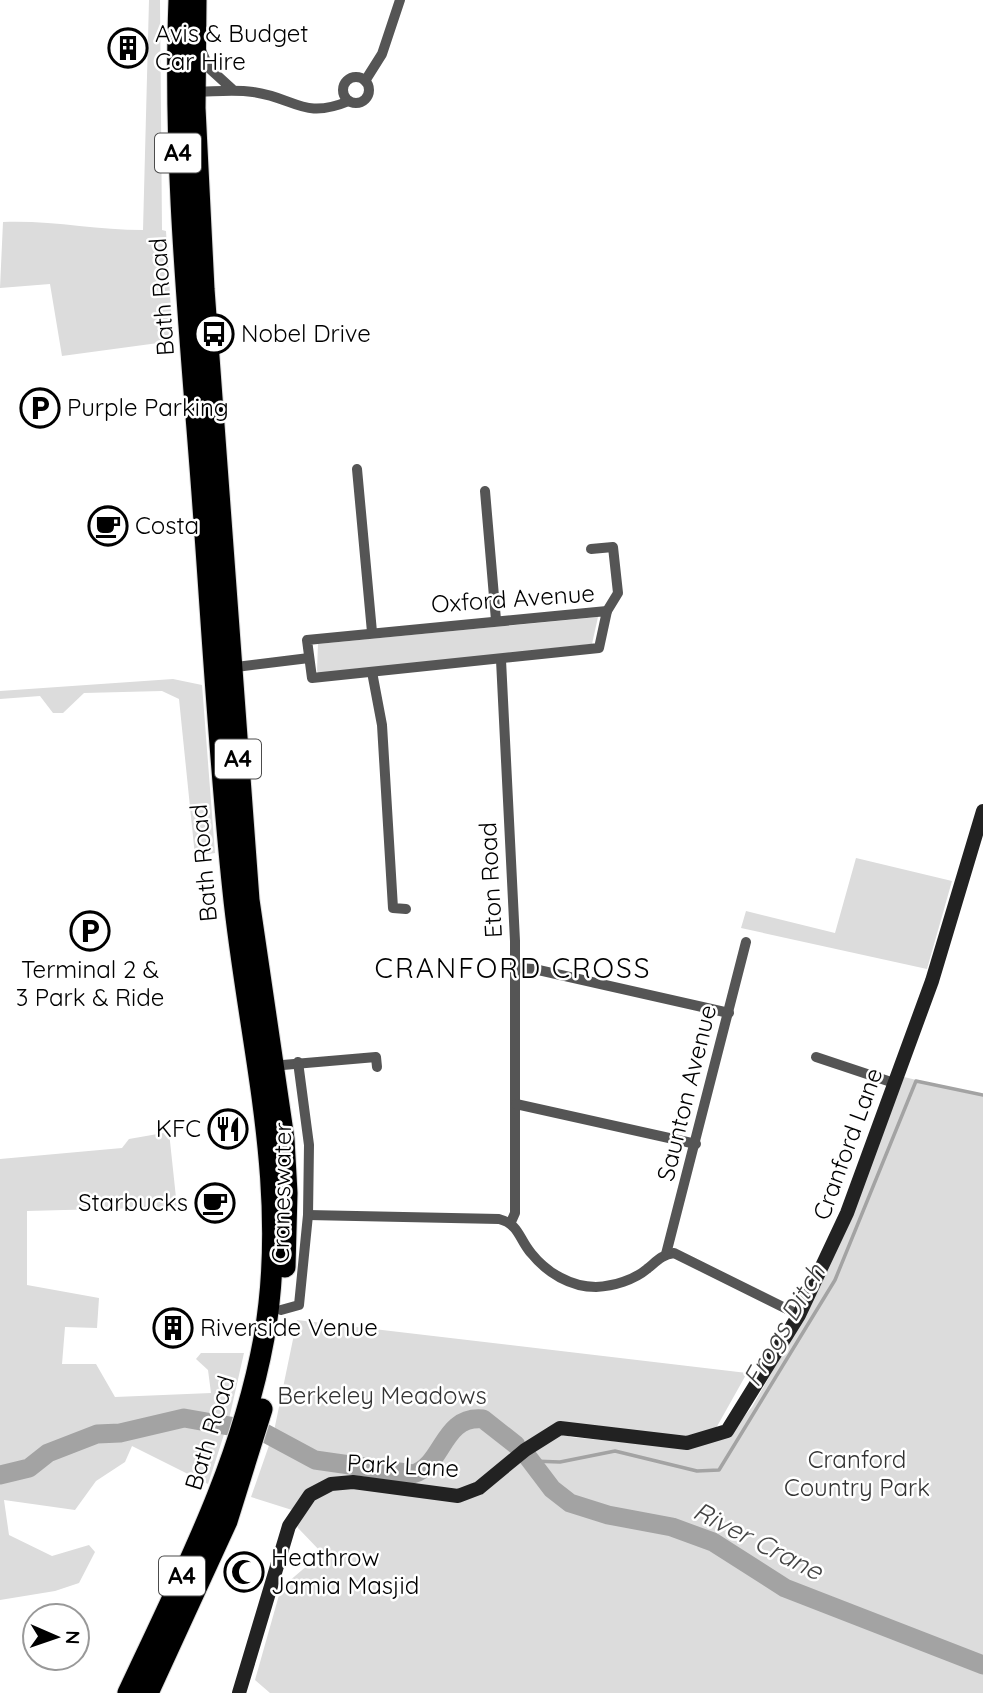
<svg xmlns="http://www.w3.org/2000/svg" width="983" height="1693" font-family="Quicksand,sans-serif">
	<rect width="100%" height="100%" fill="#fff"/>
	<g fill="#dcdcdc">
		<path d="M149 0H160L162 230 166 231 173 341 62 356 50 284 0 288 3 222C50 220 96 230 143 230Z"/>
		<polygon points="598,617 592,644 319,674 317,671 318,644"/>
		<polygon points="173,679 202,685 215,853 195,856 179,699 162,691 84,693 63,713 53,713 40,696 0,699 0,691"/>
		<polygon points="856,858 952,881 927,969 741,928 746,911 835,933"/>
		<polygon points="904,1077 983,1096 983,1693 270,1693 255,1680 281,1588 322,1553 298,1528 292,1510 251,1497 274,1431 297,1320 747,1373 715,1430 685,1438 560,1423 570,1437 684,1448 730,1434 752,1407 810,1306"/>
		<polygon points="169,1132 177,1207 27,1211 27,1285 99,1298 97,1328 65,1327 62,1364 96,1364 115,1397 211,1393 208,1370 196,1359 201,1353 244,1353 229,1419 208,1484 132,1446 125,1462 96,1481 75,1510 4,1500 9,1535 52,1556 89,1545 95,1552 79,1583 55,1591 0,1600 0,1159 122,1148 129,1139"/>
	</g>
	<g fill="none" stroke-linecap="round" stroke-linejoin="round">
		<polyline stroke="#a3a3a3" stroke-width="3.5" points="532,1461 560,1462 615,1451 697,1471 719,1470 835,1280 916,1081 983,1095"/>
		<g stroke="#a3a3a3" stroke-width="19">
			<polyline points="524,1452 552,1489 570,1503 608,1515 672,1527 713,1542 785,1588 983,1665"/>
			<path d="M0 1475 29 1468 48 1453 97 1434 120 1433 184 1418 263 1432 315 1460 413 1474C444 1465 442 1415 483 1419L516 1445"/>
		</g>
		<g stroke="#dbdbdb" stroke-width="23">
			<g id="highway">
				<polyline points="196,0 195,108 204,289 249,900 284,1139 287,1193 285,1267"/>
				<path d="M128 1693C182 1577 241 1465 264 1338 291 1187 248 1040 233 891 218 750 211 608 200 467 188 312 173 156 179 0"/>
				<polyline points="148,1693 227,1521 262,1409"/>
			</g>
		</g>
		<g stroke="#555" stroke-width="10">
			<polyline points="201,50 209,68 232,89"/>
			<circle cx="356" cy="90" r="13"/>
			<polyline points="365,81 382,54 400,0"/>
			<path d="M192 92C213 92 232 89 253 92 296 98 303 120 349 101"/>
			<polyline points="357,469 372,632"/>
			<polyline points="485,491 496,620"/>
			<polyline points="591,549 613,547 618,593 607,611"/>
			<polygon points="607,611 599,648 312,678 307,640"/>
			<polyline points="501,660 515,941 515,1213 511,1222"/>
			<polyline points="228,668 309,658"/>
			<polyline points="372,672 382,725 393,908 406,909"/>
			<polyline points="516,968 534,969 729,1013"/>
			<polyline points="816,1057 894,1083"/>
			<polyline points="271,1066 376,1057 377,1067"/>
			<polyline points="516,1104 696,1144"/>
			<path d="M308 1215 499 1219C519 1224 519 1239 531 1253 547 1273 571 1287 596 1287 614 1286 634 1280 647 1269 657 1261 661 1255 674 1253L799 1315"/>
			<polyline points="666,1254 746,942"/>
			<polyline points="281,1310 299,1305 308,1215 309,1145 298,1062"/>
		</g>
		<polyline stroke="#222" stroke-width="14" points="239,1693 289,1526 310,1495 331,1484 353,1482 458,1496 479,1488 525,1450 560,1428 687,1443 727,1431 799,1315 847,1213 932,981 983,811"/>
		<use href="#highway" stroke="#000" stroke-width="21"/>
	</g>
	<defs>
		<g id="building-ring" transform="scale(2.0125)"><circle r="9.5" fill="#fff" stroke="#000" stroke-width="1.5"/><path d="M-4-6H4V6H1V3H-1V6H-4ZM-2.5-4.3h1.7v1.8h-1.7ZM.8-4.3h1.7v1.8H.8ZM-2.5-1h1.7V.8h-1.7ZM.8-1h1.7V.8H.8Z" fill="#000"/></g>
		<g id="bus-ring" transform="scale(2.0125)"><circle r="9.5" fill="#fff" stroke="#000" stroke-width="1.5"/><path d="M-5-6H5V4H4V6H2V4H-2V6H-4V4H-5ZM-3.5-4V0h7V-4ZM-3.5 1.2v1.5H-2V1.2ZM2 1.2v1.5H3.5V1.2Z" fill="#000"/></g>
		<g id="parking-ring" transform="scale(2.0125)"><circle r="9.5" fill="#fff" stroke="#000" stroke-width="1.5"/><path d="M-3.5-5.5H1a3.5 3.5 0 0 1 0 7H-1V5.5H-3.5ZM-1-3.4V-.6H.8a1.4 1.4 0 0 0 0-2.8Z" fill="#000"/></g>
		<g id="cafe-ring" transform="scale(2.0125)"><circle r="9.5" fill="#fff" stroke="#000" stroke-width="1.5"/><path d="M-5.5-4.5H6V0H3Q3 3.5 0 3.5H-2.5Q-5.5 3.5-5.5 0ZM3-3.2v2h1.7v-2ZM-6 4.5H4V6H-6Z" fill="#000"/></g>
		<g id="restaurant-ring" transform="scale(2.0125)"><circle r="9.5" fill="#fff" stroke="#000" stroke-width="1.5"/><path d="M-5-6h1v4h1v-4h1v4h1v-4h1v5L-1.5 .5V6h-2V.5L-5-1ZM5-6V6H3V1.5H1.5Q1.5-4 5-6Z" fill="#000"/></g>
		<g id="mosque-ring" transform="scale(2.0125)"><circle r="9.5" fill="#fff" stroke="#000" stroke-width="1.5"/><path d="M3.5-4.9A6 6 0 1 0 3.5 4.9A5 5 0 1 1 3.5-4.9Z" fill="#000"/></g>
	</defs>
	<g fill-rule="evenodd">
		<use href="#building-ring" x="128" y="48"/>
		<use href="#bus-ring" x="214" y="334"/>
		<use href="#parking-ring" x="40" y="408"/>
		<use href="#cafe-ring" x="108" y="526"/>
		<use href="#parking-ring" x="90" y="931"/>
		<use href="#restaurant-ring" x="228" y="1129"/>
		<use href="#cafe-ring" x="215" y="1203"/>
		<use href="#building-ring" x="173" y="1328"/>
		<use href="#mosque-ring" x="244" y="1572"/>
	</g>
	<g text-anchor="middle" stroke-width="5" stroke-linejoin="round" paint-order="stroke">
		<g fill="#fff" stroke="#4c4c4c" stroke-width="2">
			<rect x="155" y="133.5" width="46" height="39" rx="5"/>
			<rect x="215" y="739.5" width="46" height="39" rx="5"/>
			<rect x="159" y="1556.5" width="46" height="39" rx="5"/>
		</g>
		<g font-size="23" font-weight="bold" fill="#000">
			<text x="178" y="161">A4</text>
			<text x="238" y="767">A4</text>
			<text x="182" y="1584">A4</text>
		</g>
		<g font-size="24" fill="#000" stroke="#fff" text-anchor="start">
			<text x="155" y="42">Avis &amp; Budget<tspan x="155" dy="28">Car Hire</tspan></text>
			<text x="241" y="342">Nobel Drive</text>
			<text x="67" y="416">Purple Parking</text>
			<text x="135" y="534">Costa</text>
			<text x="90" y="978" text-anchor="middle">Terminal 2 &amp;<tspan x="90" dy="28">3 Park &amp; Ride</tspan></text>
			<text x="201" y="1137" text-anchor="end">KFC</text>
			<text x="188" y="1211" text-anchor="end">Starbucks</text>
			<text x="200" y="1336">Riverside Venue</text>
			<text x="271" y="1566">Heathrow<tspan x="271" dy="28">Jamia Masjid</tspan></text>
		</g>
		<g font-size="24" fill="#000" stroke="#fff">
			<text transform="translate(162 297) rotate(-94)" y="8">Bath Road</text>
			<text transform="translate(513 599) rotate(-4)" y="8">Oxford Avenue</text>
			<text transform="translate(204 863) rotate(-95)" y="8">Bath Road</text>
			<text transform="translate(491 880) rotate(-93)" y="8">Eton Road</text>
			<text transform="translate(687 1093) rotate(-76)" y="8">Saunton Avenue</text>
			<text transform="translate(848 1144) rotate(-70)" y="8">Cranford Lane</text>
			<text transform="translate(282 1193) rotate(-89)" y="8">Craneswater</text>
			<text transform="translate(210 1433) rotate(-73)" y="8">Bath Road</text>
			<text transform="translate(403 1466) rotate(3)" y="8">Park Lane</text>
		</g>
		<g font-size="24" fill="#333" stroke="#fff">
			<text x="382" y="1404">Berkeley Meadows</text>
			<text x="857" y="1468">Cranford<tspan x="857" dy="28">Country Park</tspan></text>
		</g>
		<g font-size="26" font-style="italic" fill="#444" stroke="#fff">
			<text transform="translate(784 1325) rotate(-60)" y="9">Frogs Ditch</text>
			<text transform="translate(758 1541) rotate(27)" y="9">River Crane</text>
		</g>
		<g font-size="28" letter-spacing="2" fill="#000" stroke="#fff">
			<text x="513" y="978">CRANFORD CROSS</text>
		</g>
	</g>
	<g transform="translate(56 1637) rotate(92)"><circle r="33" fill="#ffffff" stroke="#999999" stroke-width="2"/>
	<path d="M0-5L12 26L0 18L-12 26Z" fill="#000000"/>
	<text y="-10" font-size="19" font-weight="bold" text-anchor="middle" fill="#000000">N</text>
	</g>
</svg>
